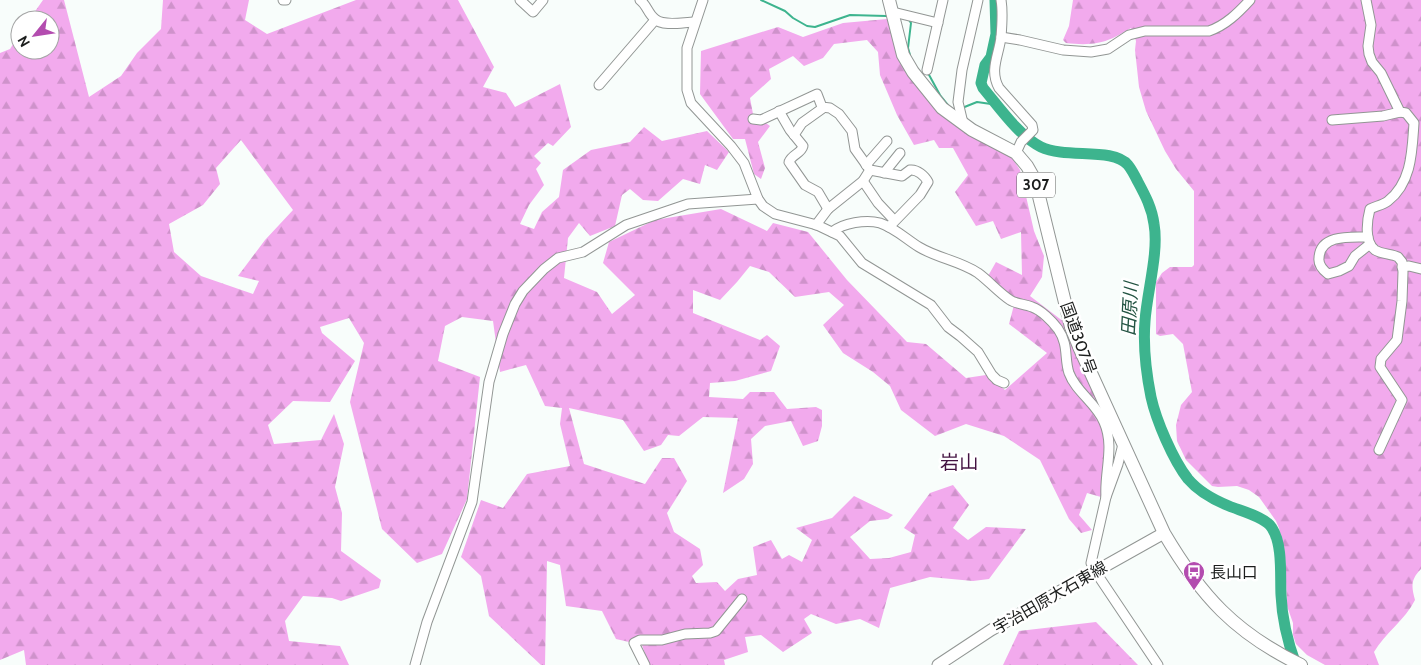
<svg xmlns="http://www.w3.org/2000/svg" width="1421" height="665" font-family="Cabin,'Noto Sans JP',sans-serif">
	<defs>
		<pattern id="forest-firs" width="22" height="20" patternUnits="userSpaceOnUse" patternTransform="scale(1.25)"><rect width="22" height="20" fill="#f2aaed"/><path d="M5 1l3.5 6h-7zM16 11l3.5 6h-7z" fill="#cf92cb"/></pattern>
	</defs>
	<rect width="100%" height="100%" fill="#f8fdfb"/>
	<g fill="url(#forest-firs)" fill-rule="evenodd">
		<path d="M43 0H64L89 97 121 76 137 53 161 29 163 0H249L245 20 267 34 356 0H458L494 67 483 87 506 93 515 107 560 84 571 127 553 146 548 143 534 156 541 163 536 169 544 185 529 205 520 224 534 229 542 212 559 197 563 170 591 150 630 142 644 127 662 141 707 131 729 152 717 170 705 165 700 184 683 179 658 201 643 200 630 189 622 195 615 226 590 236 579 223 568 238 564 278 597 292 612 314 635 295 603 263 609 242 655 220 721 209 767 231 773 223 808 232 847 280 907 342 926 344 966 378 986 375 1005 390 1047 353 1009 324 1014 305 988 276 996 262 1022 275 1021 232 1001 239 993 221 976 226 955 192 968 175 953 148H939L934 140 914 145 897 115 880 75 878 52 867 40 834 44 823 58 804 66 793 56 769 69 771 79 750 98 753 114 770 126 758 142 765 168 761 179 754 174 745 139H733L700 94 701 51 778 27 803 37 843 23 887 19 905 69 957 125 1011 156 1020 170 1034 231 1044 256 1042 277 1030 296 1068 325 1099 405 1112 449 1101 497 1087 493 1079 515 1092 530 1081 533 1069 519 1040 460 1004 436 966 424 935 436 901 410 890 386 873 372 843 353 823 325 844 305 829 292 795 297 769 272 750 266 737 282 720 300 693 290V313L760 340 767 335 780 346 771 371 735 381 710 383 709 397 743 399 750 392H774L787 409 816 407 822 410V426L818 441 803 446 791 421 765 426 751 439 753 464 744 479 723 493 738 418 703 417 679 436 668 435 661 445 644 451 623 420 569 408 584 464 645 484 662 458H674L687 481 667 513 674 532 700 549 703 565 692 576 696 583 717 582 725 591 738 579 757 575 753 547 771 540 782 559 789 555 802 562 812 540 796 528 832 518 854 496 893 515 888 519 870 521 850 537 870 559 889 558 911 552 915 535 904 528 930 493 953 485 969 505 953 528 968 540 986 527 1026 529 989 579 973 581 930 577 890 588 879 628 860 619 836 624 811 614 804 619 812 633 783 652 761 635 745 637 748 652 724 660 725 665H649L642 645 616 639 602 611 566 606 560 565 547 561 545 665H541L489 616 481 576 461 557 481 500 503 508 527 474 570 466 560 424 562 408 545 406 526 365 500 372 493 321 462 317 445 326 438 361 480 377 467 499 442 554 417 563 382 529 350 402 364 343 349 318 320 327 322 333 355 361 330 402 293 401 268 425 274 444 321 440 334 414 344 444 335 487 342 513 341 551 381 580 379 588 341 601 332 598 303 596 285 621 289 641 340 646 349 665H26L24 650 0 660V53L10 49 20 33V50H50V20H29ZM241 140 293 210 265 240 238 276 259 281 253 294 201 276 174 252 169 224 203 205 220 184 216 168Z"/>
		<path d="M1073 0H1421V569C1411 579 1411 586 1415 600 1405 620 1385 633 1374 652L1379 665H1325L1307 655 1296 644 1293 635V623L1287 606 1285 556 1279 528 1276 521 1259 497 1249 490 1237 486 1218 487 1212 486 1186 460 1177 441 1176 425 1181 405 1192 392 1183 344 1173 334 1160 336 1156 334V282L1162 273 1170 267H1192L1194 265V191L1176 169 1165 151 1146 111 1139 87 1135 50 1136 41 1131 28C1125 31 1120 35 1113 38 1097 45 1083 45 1066 43L1063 40 1069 26Z"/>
		<polygon points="1096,622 1138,665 1003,665 1019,631"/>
	</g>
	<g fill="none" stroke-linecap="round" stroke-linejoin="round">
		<g stroke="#3db48e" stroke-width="2">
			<polyline points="761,0 785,11 793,18 807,26 815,27 850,15 886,16"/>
			<polyline points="909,20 911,23 908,48 910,55"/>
			<polyline points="928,73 940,95 948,105"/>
			<polyline points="962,108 977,102 998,105"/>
		</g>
		<path stroke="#3db48e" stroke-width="11" d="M995 0 996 34 991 57 985 65 981 83 983 88C999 107 1020 137 1041 147 1066 159 1113 147 1128 165 1132 170 1135 176 1138 182 1145 195 1152 208 1154 224 1159 252 1147 292 1145 321 1143 346 1146 372 1151 397 1156 420 1173 460 1188 479 1199 492 1214 500 1229 506 1241 511 1266 517 1272 528 1283 545 1280 576 1281 595 1282 618 1288 643 1296 665"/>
		<g stroke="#929694" stroke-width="11">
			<g id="minor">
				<polyline points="283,0 286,0"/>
				<polyline points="520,0 533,12 543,0"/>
				<path d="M640 0C647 5 648 14 655 19 663 27 684 22 694 22"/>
				<polyline points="703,0 687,48 687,90 691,103 731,146 744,163 758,199 763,206 775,214 817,225 840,236 862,263 931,305 948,327 960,336 978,352 992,375 997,380 1004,383"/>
				<path d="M1001 0C1003 11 1002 25 1001 37 999 55 989 70 999 88L1032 125 1033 130 1021 142 1016 153"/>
				<path d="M1366 0 1371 25 1368 46 1369 54 1372 62 1381 73 1400 112 1406 113 1414 123C1412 151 1412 182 1388 201 1383 205 1376 206 1370 209 1367 220 1364 242 1375 250 1381 254 1392 254 1398 257L1402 262 1403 272 1402 301 1397 340 1381 359 1380 367 1402 400 1379 450"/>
				<polyline points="891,13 897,13 938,23"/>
				<path d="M1001 37 1020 40 1063 50 1091 52 1108 49 1129 35 1145 31H1209C1226 25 1238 13 1250 0"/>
				<polyline points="927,70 943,0"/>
				<polyline points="599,85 655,20"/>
				<path d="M779 111 790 130 803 146C801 154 792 154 789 162L791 165 805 185 818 192 828 209"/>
				<path d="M753 119 761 120 817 94 822 107 830 108 839 114 852 131 855 149 870 170 902 176 910 170C917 169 925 176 928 182L920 195 889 227"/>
				<polyline points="1332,120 1383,116 1400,112"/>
				<polyline points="963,123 958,102 962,70 978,0"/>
				<polyline points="794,135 802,123 823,108"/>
				<polyline points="866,165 887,141"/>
				<polyline points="884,173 900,153"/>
				<polyline points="863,181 878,203 894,220"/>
				<polyline points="816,225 828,209 863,181 870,170"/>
				<path d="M832 232C843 223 866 219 880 223 895 228 906 239 919 247 937 258 960 261 978 273 989 281 998 292 1010 300 1016 304 1025 304 1032 307 1041 310 1052 321 1058 329 1069 345 1064 358 1069 373 1076 392 1096 403 1104 422 1115 447 1104 472 1106 497"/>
				<path d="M1368 237C1351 237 1320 234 1319 258 1318 265 1323 270 1328 274L1339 271 1349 266 1355 256 1370 244"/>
				<polyline points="1402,267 1409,266 1421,269"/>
				<polyline points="1123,444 1118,464 1106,497 1091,563 1095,571 1158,665"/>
				<polyline points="415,665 427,622 472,502 489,382 503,334 515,304 523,291 544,269 558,258 583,252 626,225 688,204 758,199"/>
				<polyline points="645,665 634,643 640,640 662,640 685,634 710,633 716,631 742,599"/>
			</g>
		</g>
		<g stroke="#929694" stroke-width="13">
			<polyline id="major" points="938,665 991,630 1164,533"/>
		</g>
		<g stroke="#929694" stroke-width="14">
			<path id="highway" d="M889 0 903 55 913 72 942 108 972 130 1016 153 1027 166 1035 180 1071 327 1080 349 1164 533C1201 596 1235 633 1301 665"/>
		</g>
		<use href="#minor" stroke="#fff" stroke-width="9"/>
		<use href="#major" stroke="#fff" stroke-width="11"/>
		<use href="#highway" stroke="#fff" stroke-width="12"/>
	</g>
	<defs>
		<g id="bus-pin" transform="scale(1.125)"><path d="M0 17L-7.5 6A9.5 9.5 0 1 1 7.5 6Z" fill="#b34caf" stroke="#fff"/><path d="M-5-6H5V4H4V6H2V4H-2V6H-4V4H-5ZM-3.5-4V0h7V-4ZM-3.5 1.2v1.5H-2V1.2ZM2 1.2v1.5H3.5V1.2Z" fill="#fff"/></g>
	</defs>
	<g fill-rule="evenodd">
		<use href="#bus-pin" x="1194" y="572"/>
	</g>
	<g text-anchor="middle" stroke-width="5" stroke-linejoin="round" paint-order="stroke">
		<rect fill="#fff" stroke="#606261" stroke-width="1" x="1017" y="172.5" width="38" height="25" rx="4"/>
		<g font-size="15" font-weight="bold" fill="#1c1e1d">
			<text x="1036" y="190">307</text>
		</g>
		<g font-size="16" fill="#1c1e1d" stroke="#fff">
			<text transform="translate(1079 338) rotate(70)" y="6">国道307号</text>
			<text transform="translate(1050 597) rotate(-30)" y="6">宇治田原大石東線</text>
		</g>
		<g font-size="16" fill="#1c1e1d" stroke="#fff" text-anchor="start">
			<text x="1210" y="578">長山口</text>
		</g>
		<g font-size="18" font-style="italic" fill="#235342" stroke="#fff">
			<text transform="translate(1130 309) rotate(-87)" y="6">田原川</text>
		</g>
		<g font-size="19" fill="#431241" stroke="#fff">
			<text x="959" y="469">岩山</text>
		</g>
	</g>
	<g transform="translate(35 35) rotate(240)"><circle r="24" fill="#ffffff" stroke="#a4a5a5"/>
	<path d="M0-4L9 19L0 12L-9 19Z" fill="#b34caf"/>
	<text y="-8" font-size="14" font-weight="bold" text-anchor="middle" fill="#1c1e1d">N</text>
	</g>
</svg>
